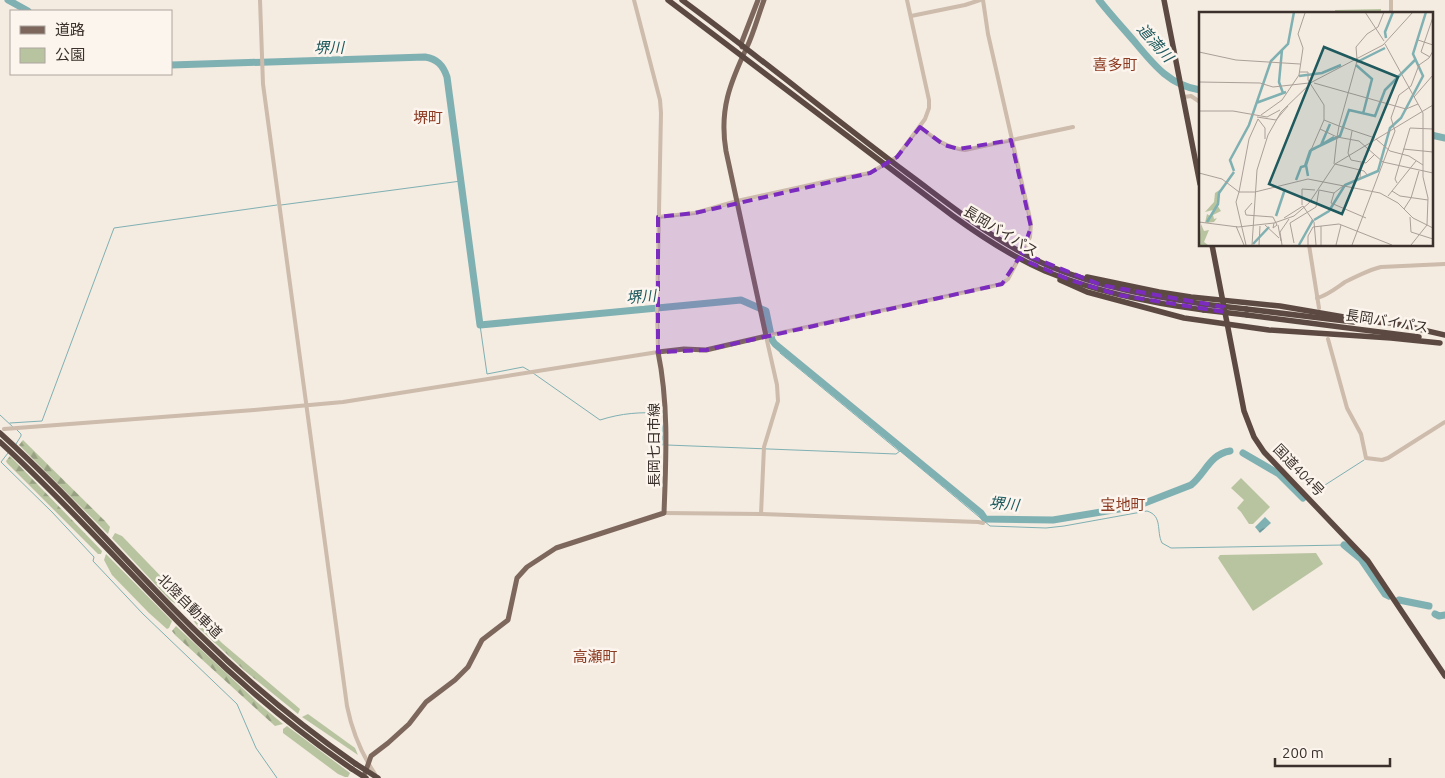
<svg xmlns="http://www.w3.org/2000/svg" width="1445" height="778" font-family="Ubuntu,'Noto Sans JP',sans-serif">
	<defs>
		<pattern id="forest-firs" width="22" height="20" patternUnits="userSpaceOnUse" patternTransform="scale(1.25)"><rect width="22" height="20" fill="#b8c4a0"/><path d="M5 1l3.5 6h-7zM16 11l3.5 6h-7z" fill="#97a083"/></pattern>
		<pattern id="water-waves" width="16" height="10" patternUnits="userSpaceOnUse" patternTransform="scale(1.25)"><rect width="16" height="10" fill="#7fb0b2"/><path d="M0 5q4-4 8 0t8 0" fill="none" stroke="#699091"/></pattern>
	</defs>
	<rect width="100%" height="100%" fill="#f4ebe1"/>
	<g fill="#b8c4a0">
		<polygon points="1381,9 1381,14 1335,14 1335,10"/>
		<polygon points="1241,478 1270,507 1253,524 1249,524 1241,512 1237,508 1244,500 1231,488"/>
		<polygon points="115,533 122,536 176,592 186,605 185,611 169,599 112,538"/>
		<polygon points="1316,553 1323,564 1253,611 1218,558 1220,555"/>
		<polygon points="106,554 172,621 169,628 167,629 149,613 112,575 104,560"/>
		<polygon points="308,714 355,748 358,755 302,717"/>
		<polygon points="287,726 350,773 348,777 345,777 338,774 283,733 283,729"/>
	</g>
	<g fill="url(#forest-firs)">
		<polygon points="23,440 105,521 110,527 108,534 19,445"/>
		<polygon points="10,456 102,551 101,554 98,554 7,463 6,461"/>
		<polygon points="190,611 222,643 300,709 298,714 245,671 200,629 187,613"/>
		<polygon points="176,626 258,703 283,724 275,726 175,635 172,631"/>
	</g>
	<polygon fill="url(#water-waves)" points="1265,517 1271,523 1260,533 1255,527"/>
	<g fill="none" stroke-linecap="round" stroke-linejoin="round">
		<g stroke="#7fb0b2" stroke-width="1">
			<polyline points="281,205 461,181"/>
			<polyline points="480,325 487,374 523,367 530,371"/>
			<polyline points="780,353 899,451"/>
			<path d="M533 373 600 420C622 413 640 412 663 413"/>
			<polyline points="0,415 13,427"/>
			<polyline points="10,423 42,421 114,228 277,205"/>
			<polyline points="663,425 663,445"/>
			<polyline points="16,444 21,436 21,434 16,429"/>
			<path d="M667 445 896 454 900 451 990 526 1046 528 1064 526 1147 511C1163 516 1156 531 1162 543L1171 548 1344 545"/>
			<polyline points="8,453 1,462 52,512 94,557 93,561 143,614 237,704 256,748 277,778"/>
			<polyline points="1311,494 1364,460"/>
		</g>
		<g stroke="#7fb0b2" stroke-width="7">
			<polyline points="8,0 28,11"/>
			<path d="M1099 0C1110 14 1122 27 1134 41 1153 64 1169 85 1200 90"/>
			<path d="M171 65 425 57C437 59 443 65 447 77L480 325 741 300 766 311 772 340 775 344 981 513 985 519 1053 520 1137 506 1191 485C1205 474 1210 454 1230 451"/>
			<polyline points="1431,135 1445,138"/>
			<polyline points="1243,453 1279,474 1303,498"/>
			<polyline points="1344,545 1361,559 1385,594 1389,596"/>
			<polyline points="1399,600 1429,606"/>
			<polyline points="1435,614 1439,616 1445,615"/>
		</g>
		<g stroke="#cdbbac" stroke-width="4">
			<path d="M260 0 263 84 347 706C352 731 361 753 375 774"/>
			<polyline points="983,0 988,34 1031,223 1030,237 1022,253"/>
			<polyline points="1391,14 1391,0"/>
			<polyline points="911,16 965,5 980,0"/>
			<polyline points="1184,97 1191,96 1200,102"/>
			<path d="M920 127C935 139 947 148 965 150L1073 127"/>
			<polyline points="658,217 695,213 737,201 837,179 870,173 897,157 925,119 929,108 929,100 907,0"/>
			<polyline points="1309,245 1319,308"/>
			<path d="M1317 298C1328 295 1336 288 1345 282 1355 277 1371 269 1381 267L1445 264"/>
			<polyline points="1328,339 1347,408 1361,434 1366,458 1382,460 1388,458 1445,422"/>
			<polyline points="4,429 254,410 343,402 658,352 657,310 661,113 660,100 634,0"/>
			<polyline points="664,513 761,514 978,522 983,523"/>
			<polyline points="761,514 764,447 778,401 777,385 766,336 1002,284 1008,279 1019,258"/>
		</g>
		<g stroke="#7d675c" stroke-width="5">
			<polyline points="742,47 741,44 758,0"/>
			<path d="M365 773 371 756 388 743 409 724 426 702 455 680 468 667 482 640 508 620 517 578 527 567 556 548 664 513C666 459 669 405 658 352L684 349 706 350 766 336 726 151C719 110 730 83 747 47 754 32 758 16 764 0"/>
		</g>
		<g stroke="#5c4a42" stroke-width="5.5">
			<path d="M668 0 953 216C982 237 1012 257 1045 271 1096 292 1150 303 1204 310"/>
			<path d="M682 0C758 56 831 116 907 173 953 207 996 243 1049 266 1099 287 1150 296 1203 304"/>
			<polyline points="1164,0 1200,184"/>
			<polyline points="1212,245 1244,411 1254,437 1264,452 1368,561 1445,676"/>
			<polyline points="1087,277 1159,292 1191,297 1280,306 1373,322 1393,323 1445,335"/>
			<polyline points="1060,280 1087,292 1184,318 1269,330 1391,338 1440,343"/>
			<polyline points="1246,309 1354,322"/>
			<polyline points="1247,315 1419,337"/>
			<path d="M0 433C70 496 131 568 198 633 247 681 300 725 356 764"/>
			<path d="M0 442C69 505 131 576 197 641 245 688 297 731 352 769"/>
		</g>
		<g stroke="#5c4a42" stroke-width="5.5">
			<polyline points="1203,304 1246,309"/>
			<polyline points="1204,310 1247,315"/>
			<polyline points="356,764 378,778"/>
			<polyline points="352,769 366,778"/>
		</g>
	</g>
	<path fill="#7b2cbf" fill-opacity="0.2" stroke="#7b2cbf" stroke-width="4" stroke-dasharray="10 6" stroke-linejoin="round" d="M920 127 944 145 959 149 1011 140 1031 227 1022 253 1101 285 1224 307 1225 312 1118 295 1070 280 1019 258 1002 284 706 350 658 352V217L695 213 870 173 897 157Z"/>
	<g text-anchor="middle" stroke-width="5" stroke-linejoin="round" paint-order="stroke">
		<g font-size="14" fill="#3b302b" stroke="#fbf5ee">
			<text transform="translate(1001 231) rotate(31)" y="5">長岡バイパス</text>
			<text transform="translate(1387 321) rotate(9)" y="5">長岡バイパス</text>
			<text transform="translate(654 445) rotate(-90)" y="5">長岡七日市線</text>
			<text transform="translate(1299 470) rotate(46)" y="5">国道404号</text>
			<text transform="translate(190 606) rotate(45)" y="5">北陸自動車道</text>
		</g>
		<g font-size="15" font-style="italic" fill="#1f5a5e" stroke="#fbf5ee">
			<text transform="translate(1155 43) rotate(48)" y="5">道満川</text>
			<text transform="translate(329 48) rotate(-1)" y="5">堺川</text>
			<text transform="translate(641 297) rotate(-5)" y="5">堺川</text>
			<text transform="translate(1004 504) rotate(6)" y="5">堺川</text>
		</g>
		<g font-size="15" fill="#8c3b22" stroke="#fbf5ee">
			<text x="1115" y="70">喜多町</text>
			<text x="428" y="123">堺町</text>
			<text x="1123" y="510">宝地町</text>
			<text x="595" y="662">高瀬町</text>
		</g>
	</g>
	<g transform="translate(1199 12)">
		<rect width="234" height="234" fill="#f4ebe1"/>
		<path d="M22 177 18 193 22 199 14 203 15 207 18 206 15 210 6 211 8 202 11 204 14 198 6 200 15 190 16 181ZM2 212 5 219 10 218 5 230 9 233H0Z" fill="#b8c4a0"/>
		<path fill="none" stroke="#7fb0b2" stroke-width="2.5" d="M187 26 186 20 194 0M83 38 80 70 84 81M158 50 186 36M157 53 173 67 164 102M100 64 123 61 142 53M57 91 87 80M122 133 135 125M35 159 31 148 50 113 72 49 89 32 95 0M109 164 107 153 112 138 141 124 150 98 176 104 186 78 216 48M97 168 102 155 106 154 111 139 122 133 131 112M77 204 86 177M115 208 130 199 146 173 179 159 191 116 202 106 224 64 214 42 227 0M8 210 19 192 20 181 35 160M54 232 70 215M100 233 114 208"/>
		<path fill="none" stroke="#aaa098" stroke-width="1" d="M166 0 185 29M219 28 234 33M186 32 224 101V165L229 186 228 213M0 40 37 48 101 52M231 45 222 40 234 5M158 47 157 35 168 22 179 15 185 0M158 49 140 114 176 126M101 60H109V68L125 93V108L140 114 138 125 160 129 184 150M0 70 61 71 74 75 110 71M115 71 207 97 219 92M215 85 234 63M0 99H34L68 105 81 98M62 103 83 88 100 63 104 36 99 22 106 1M58 105 77 108 89 94M59 107 66 116V127M121 117 138 125 135 152M153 119 149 141 152 148 167 151 176 142M177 127 191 139 210 144 224 153M204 137 234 140M112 138 125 108M184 150 234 161M136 152 165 159 169 164M0 161 23 167 40 180 50 127 59 107M161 167 162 151M198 171 196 167 211 116 234 117M144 174 135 181 132 191 167 206M120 178 135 181M193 179 201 184 229 188M189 184 217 149M53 191 46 199 47 203 74 205 78 213 74 216 75 211M103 193V177L116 178M205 197 212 186 220 159M211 205 212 220 234 227M85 206 104 194 115 210 117 233M0 210 39 215 75 211 95 204 110 191 136 152 234 93M66 213 80 226M79 213 82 229M37 214 45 233M122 214V233M95 231 91 211 117 195 120 178M47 233 37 190 40 180H56L109 167 181 181 199 191 214 206 234 216M53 233 58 158 69 123 82 100 113 70 184 33 214 0M60 233 61 214M83 233 81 220 90 207M109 233V224L114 215 140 212 193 233M137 233 142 213M153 233 196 119 192 106 200 83 212 74 220 53 230 46 234 39M212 233 228 213"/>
		<path fill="#1f5a5e" fill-opacity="0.15" stroke="#1f5a5e" stroke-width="2.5" d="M125 35 199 65 143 202 70 172Z"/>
		<rect width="234" height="234" fill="none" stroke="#3b302b" stroke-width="2.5"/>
	</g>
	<rect x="10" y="10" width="162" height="65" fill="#fbf5ee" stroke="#aea6a0"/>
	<rect x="20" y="26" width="25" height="8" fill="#7d675c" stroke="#aea6a0"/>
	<text x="55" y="35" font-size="15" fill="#3b302b">道路</text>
	<rect x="20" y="48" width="25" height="15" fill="#b8c4a0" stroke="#aea6a0"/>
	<text x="55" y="60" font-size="15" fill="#3b302b">公園</text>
	<path d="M1275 758v8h115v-8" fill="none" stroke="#3b302b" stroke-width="2.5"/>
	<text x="1282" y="758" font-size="15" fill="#3b302b" stroke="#fbf5ee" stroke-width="4" paint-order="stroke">200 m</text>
</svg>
